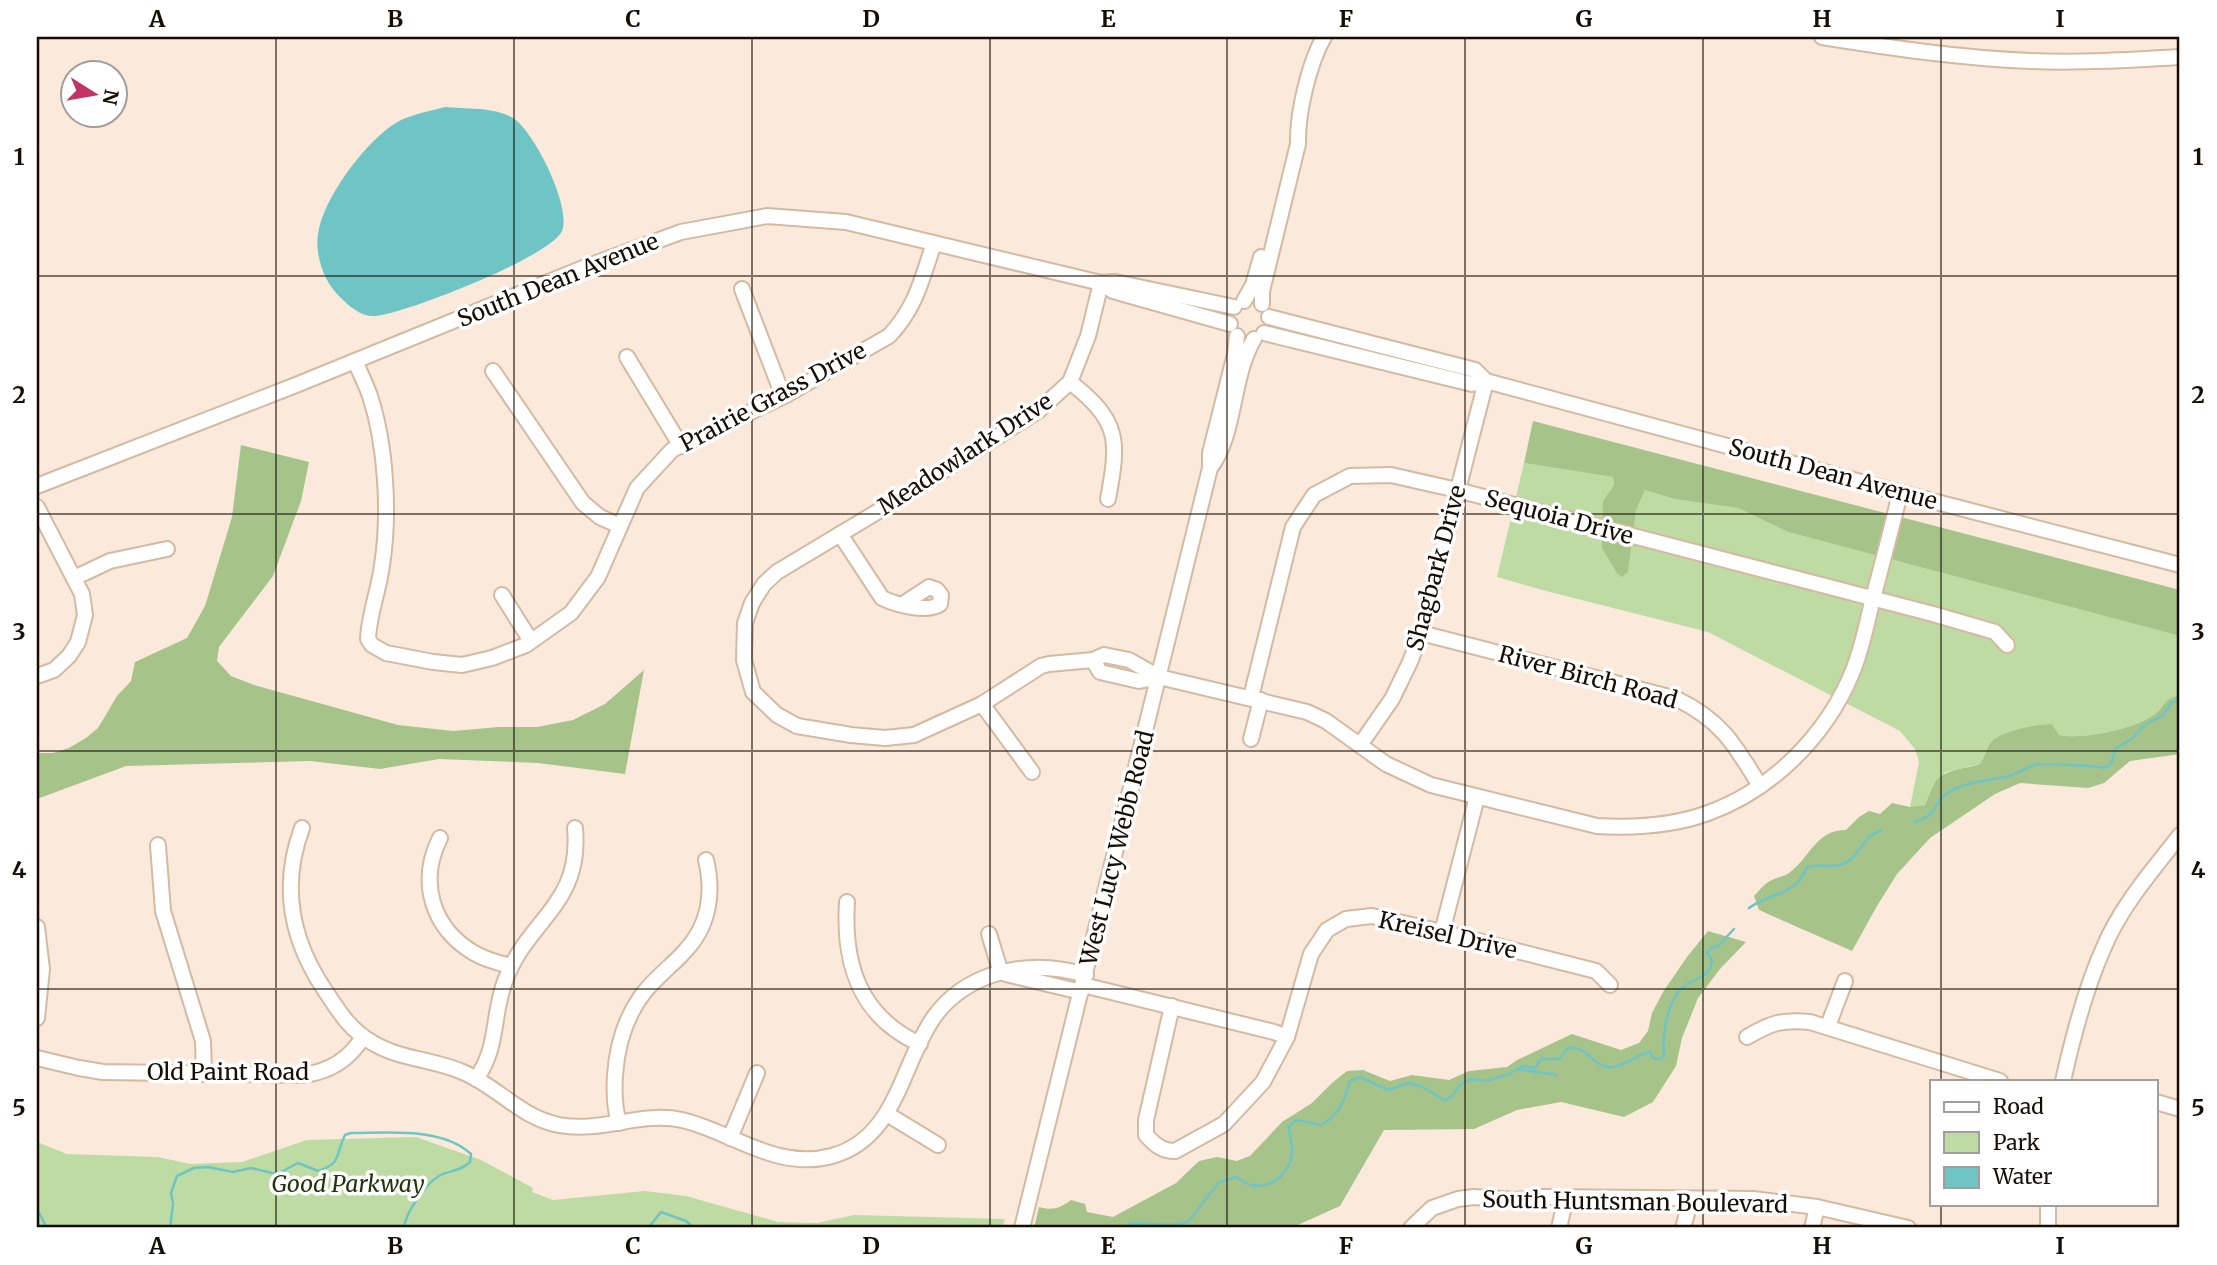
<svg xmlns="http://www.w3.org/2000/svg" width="2217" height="1265" font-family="Merriweather,serif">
	<rect width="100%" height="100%" fill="#fbeadb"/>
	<g fill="#bedba3">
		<path d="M1524 463 1613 477 1614 485 1603 501 1628 572 1636 511 1645 490 1674 499 1738 508 1788 532 2180 636V695C2161 700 2167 705 2155 714 2134 729 2084 740 2059 735L2052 724C2036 724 2005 730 1993 740 1987 745 1985 757 1980 764L1946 772 1932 786 1925 805 1910 807 1919 762 1915 749 1900 731 1708 632 1550 592 1497 577Z"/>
		<polygon points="416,1137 481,1160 533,1188 532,1192 553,1200 645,1191 686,1196 778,1222 817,1223 854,1215 1005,1219 1002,1228 37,1228 37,1142 67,1154 158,1157 190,1164 242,1162 307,1140"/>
	</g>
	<g fill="#a6c38a">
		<polygon points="1533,421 2180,590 2180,636 1788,532 1738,508 1674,499 1645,490 1636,511 1628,572 1622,577 1617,573 1602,548 1603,501 1614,485 1613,477 1524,463"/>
		<polygon points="241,445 309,462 301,501 273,576 219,647 217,661 231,676 254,685 398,725 453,731 499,727 537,727 573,720 605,704 644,670 625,774 538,763 439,759 380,769 310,761 126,766 37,799 37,753 53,753 69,748 86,738 98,728 117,696 131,681 135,662 187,638 205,606 232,517"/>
		<path d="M2180 695V754L2130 761 2104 783 2088 788 2020 783 1995 794 1930 838 1897 874 1877 906 1852 951 1759 910 1754 896C1759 891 1764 884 1770 881 1775 878 1781 877 1786 875 1810 860 1814 830 1846 830L1859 817 1869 811 1880 814 1892 803 1910 807 1925 805C1928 798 1930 790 1934 784 1944 768 1963 770 1980 764 1985 757 1987 745 1993 740 2005 730 2036 724 2052 724L2059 735C2083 740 2135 729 2155 714 2167 705 2161 700 2180 695Z"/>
		<path d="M1708 931 1746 942 1720 969 1698 998 1682 1038 1676 1066 1653 1102 1624 1117 1561 1102 1517 1110 1474 1129 1384 1130 1340 1206 1291 1228H1034L1039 1207C1053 1211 1060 1208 1071 1200L1085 1204 1087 1212 1113 1217 1176 1183 1199 1161 1217 1157 1237 1161 1250 1156 1282 1122 1312 1103 1332 1083 1347 1071 1363 1070 1390 1081 1412 1075 1449 1080 1469 1071 1507 1067 1517 1060 1572 1034 1621 1050 1639 1043 1648 1031 1652 1013 1663 992 1687 957Z"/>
	</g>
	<path fill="#6fc5c5" d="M445 107C466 109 495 107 513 118 534 131 572 207 562 231 550 257 407 313 376 316 361 317 350 307 340 297 324 282 315 256 318 234 323 199 362 147 391 126 406 115 427 112 445 107Z"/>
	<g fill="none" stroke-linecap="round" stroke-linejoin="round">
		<g stroke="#6fc5c5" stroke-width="2.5">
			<path d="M1915 822C1920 820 1926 818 1930 814 1937 808 1939 798 1947 793 1966 782 1984 781 2005 777 2015 775 2025 768 2035 765 2042 763 2099 766 2105 768L2111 764 2115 749 2133 738 2143 726 2163 715 2172 702H2180"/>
			<path d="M1749 908C1772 891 1795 897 1807 867 1821 863 1838 870 1850 860 1864 849 1862 837 1882 830"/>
			<polyline points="1517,1069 1557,1075"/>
			<polyline points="37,1209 47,1228"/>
			<path d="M170 1228 173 1204 171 1193 177 1176 194 1168 208 1167 233 1172 251 1168 277 1174 298 1163 318 1171C343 1163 335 1154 345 1135L351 1133C389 1133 442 1127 471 1154L470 1162C460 1172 449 1170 439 1176 425 1184 405 1214 404 1228"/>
			<polyline points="648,1228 661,1212 686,1221 694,1228"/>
			<path d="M1128 1228 1130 1223 1173 1225 1188 1222 1219 1182 1236 1177C1240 1179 1246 1184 1251 1185 1273 1190 1293 1170 1292 1149 1292 1141 1289 1135 1289 1127L1296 1120 1321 1125C1340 1114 1344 1101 1350 1081L1360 1077 1388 1090 1409 1083 1423 1087 1445 1101 1453 1095 1460 1085 1470 1079 1486 1081 1509 1074 1523 1066 1535 1068 1541 1059H1559L1568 1048C1586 1045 1591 1064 1607 1067 1621 1069 1637 1054 1650 1052L1653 1058 1660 1059 1664 1056C1662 1035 1666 1010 1678 992 1689 978 1711 980 1712 960L1707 953 1711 948 1718 946 1734 929"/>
		</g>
		<g stroke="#d4baa2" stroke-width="18">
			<g id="minor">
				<path d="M1822 37C1891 48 1960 58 2030 61 2080 63 2130 60 2180 57"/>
				<path d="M1101 283 1088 336 1070 382 1038 411 897 500 777 572 764 584 752 603 745 623 744 660 753 692 777 715 797 726 851 735 885 738 914 735 982 704 1041 666 1049 664 1093 660 1104 655 1129 660 1159 677 1307 712 1326 721 1386 764 1431 785 1597 826C1633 828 1673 826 1708 813 1772 790 1826 736 1852 673 1861 652 1866 628 1871 606 1881 568 1891 531 1900 493"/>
				<polyline points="1101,283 1113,291 1230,324"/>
				<polyline points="742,289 783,396"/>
				<polyline points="1244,301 1253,285 1261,257"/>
				<path d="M1262 304V291L1298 144C1297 114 1309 63 1324 37"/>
				<polyline points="1269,317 1475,370 1486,381"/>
				<polyline points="1264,333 1472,384 1486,381 1898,492 2180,565"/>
				<polyline points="627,357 681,446"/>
				<path d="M355 361C360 373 366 384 370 396 386 445 390 514 382 565 379 590 369 614 368 639L372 645 386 653 433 662 462 665 492 658 526 645 571 613 598 577 637 488 672 450 786 395 889 336C916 308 922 278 934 243"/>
				<polyline points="493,371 583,503 600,517 620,526"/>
				<path d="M1070 382C1120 421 1119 440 1108 499"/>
				<path d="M1210 468C1236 435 1231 378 1254 339"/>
				<polyline points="37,486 296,385 583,268 681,232 767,216 846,222 1101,283 1115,282 1234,307"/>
				<polyline points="37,507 82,594 85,615 78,642 69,656 54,670 37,676"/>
				<path d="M840 534 882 598C896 605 928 613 940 604L941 595 937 590 929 587 903 604"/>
				<polyline points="74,578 110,561 167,549"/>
				<polyline points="502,595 531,641"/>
				<path d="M1421 633 1677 699C1722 721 1735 745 1760 786"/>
				<polyline points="1093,660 1100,672 1139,681 1159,677"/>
				<polyline points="1251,697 1293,527 1314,495 1350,476 1391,475 1457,490 1933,614 1995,632 2007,645"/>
				<polyline points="982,704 1032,772"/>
				<polyline points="1251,739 1261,700"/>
				<polyline points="1360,745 1392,699 1410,662 1421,633 1486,381"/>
				<path d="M302 828C280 887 291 941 326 992 339 1012 351 1031 373 1043 401 1060 435 1059 465 1073 499 1088 520 1117 559 1125 601 1133 641 1111 682 1120 733 1132 776 1171 832 1156 897 1138 901 1064 934 1017 949 996 970 982 995 974 1025 965 1056 966 1086 975"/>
				<path d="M440 838C418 882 432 928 474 953 486 960 498 963 511 966"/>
				<polyline points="158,845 163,911 203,1041 204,1074"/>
				<path d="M847 902C843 965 860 1017 920 1044"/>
				<polyline points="37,927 42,969 37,1018"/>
				<polyline points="1442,932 1477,797"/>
				<polyline points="989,934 1001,973"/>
				<polyline points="1006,974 1081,992"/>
				<polyline points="1083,985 1274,1032 1287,1037"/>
				<path d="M1172 1006 1146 1120V1135C1155 1145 1162 1151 1175 1151L1224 1124 1263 1082 1287 1037 1311 954 1327 930 1346 919 1372 916 1442 932 1596 971 1610 985"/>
				<polyline points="1828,1026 1845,981"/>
				<path d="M1747 1037C1771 1023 1782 1019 1810 1022L2000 1081"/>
				<path d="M37 1058 79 1068 103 1072 303 1075C329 1072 349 1060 363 1037"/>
				<path d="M476 1079C499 1047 492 1015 505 981 528 918 582 906 575 828"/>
				<path d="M2063 1081C2073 1036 2085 989 2104 947 2121 906 2153 870 2180 835"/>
				<polyline points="2156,1102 2180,1109"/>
				<polyline points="887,1114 938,1145"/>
				<path d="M619 1123C614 1107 614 1091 615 1075 617 1047 624 1021 640 998 652 980 671 967 685 951 709 926 714 893 706 860"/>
				<polyline points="730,1138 757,1073"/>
				<polyline points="1022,1228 1210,468 1210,453 1235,354 1237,336"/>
				<polyline points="1411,1228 1432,1208 1458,1199 1474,1197 1516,1200 1543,1197 1753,1199 1817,1207 1908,1228"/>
				<polyline points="1559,1228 1566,1197"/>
				<polyline points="1683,1228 1691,1199"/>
				<polyline points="1812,1228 1817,1207"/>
				<polyline points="2048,1228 2048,1204"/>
			</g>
		</g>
		<use href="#minor" stroke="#fff" stroke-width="14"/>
	</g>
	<path fill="none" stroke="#160d05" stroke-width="2" stroke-opacity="0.55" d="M276 37V1228M514 37V1228M752 37V1228M990 37V1228M1227 37V1228M1465 37V1228M1703 37V1228M1941 37V1081M37 276H2180M37 514H2180M37 751H2180M37 989H2180M1941 1204V1228"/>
	<g text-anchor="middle" stroke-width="7" stroke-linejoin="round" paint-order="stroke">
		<g font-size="23" fill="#160d05" stroke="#fff">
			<text transform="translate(558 280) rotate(-22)" y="8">South Dean Avenue</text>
			<text transform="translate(773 397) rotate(-28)" y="8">Prairie Grass Drive</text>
			<text transform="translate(965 454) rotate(-33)" y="8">Meadowlark Drive</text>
			<text transform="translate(1833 474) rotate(15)" y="8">South Dean Avenue</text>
			<text transform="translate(1559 517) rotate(15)" y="8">Sequoia Drive</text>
			<text transform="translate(1436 568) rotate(-75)" y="8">Shagbark Drive</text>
			<text transform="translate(1588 677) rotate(15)" y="8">River Birch Road</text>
			<text transform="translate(1117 848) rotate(-76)" y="8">West Lucy Webb Road</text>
			<text transform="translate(1448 935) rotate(13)" y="8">Kreisel Drive</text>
			<text x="228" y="1080">Old Paint Road</text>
			<text transform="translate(1635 1202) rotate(1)" y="8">South Huntsman Boulevard</text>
		</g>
		<g font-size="23" font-style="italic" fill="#22350b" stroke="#fff">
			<text x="348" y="1192">Good Parkway</text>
		</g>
	</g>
	<rect width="2217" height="1265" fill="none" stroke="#ffffff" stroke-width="77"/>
	<rect x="1930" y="1080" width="228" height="126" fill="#ffffff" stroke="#a29e9b" stroke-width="2"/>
	<rect x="1944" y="1102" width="35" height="10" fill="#ffffff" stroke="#a29e9b" stroke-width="2"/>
	<text x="1993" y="1114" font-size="21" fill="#160d05">Road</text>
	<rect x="1944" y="1132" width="35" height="21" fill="#bedba3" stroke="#a29e9b" stroke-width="2"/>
	<text x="1993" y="1150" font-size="21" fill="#160d05">Park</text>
	<rect x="1944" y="1167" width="35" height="21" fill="#6fc5c5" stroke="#a29e9b" stroke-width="2"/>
	<text x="1993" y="1184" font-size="21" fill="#160d05">Water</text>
	<g transform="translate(94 94) rotate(101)"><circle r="33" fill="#ffffff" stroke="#a29e9b" stroke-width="2"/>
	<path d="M0-5L12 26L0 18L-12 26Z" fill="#c13465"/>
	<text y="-10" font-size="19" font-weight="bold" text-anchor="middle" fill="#160d05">N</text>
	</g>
	<rect x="38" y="38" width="2140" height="1188" fill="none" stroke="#160d05" stroke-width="2.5"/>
	<g font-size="23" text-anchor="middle" font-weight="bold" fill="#160d05">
		<text x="157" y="27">A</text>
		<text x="395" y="27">B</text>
		<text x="633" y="27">C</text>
		<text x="871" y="27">D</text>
		<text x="1108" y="27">E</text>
		<text x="1346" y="27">F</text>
		<text x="1584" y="27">G</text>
		<text x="1822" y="27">H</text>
		<text x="2060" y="27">I</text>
		<text x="19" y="165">1</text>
		<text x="2198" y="165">1</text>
		<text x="19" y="403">2</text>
		<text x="2198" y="403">2</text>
		<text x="19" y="640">3</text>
		<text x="2198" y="640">3</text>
		<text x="19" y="878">4</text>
		<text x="2198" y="878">4</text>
		<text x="19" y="1116">5</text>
		<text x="2198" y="1116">5</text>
		<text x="157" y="1254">A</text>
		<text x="395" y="1254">B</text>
		<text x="633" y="1254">C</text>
		<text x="871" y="1254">D</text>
		<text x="1108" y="1254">E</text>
		<text x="1346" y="1254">F</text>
		<text x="1584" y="1254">G</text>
		<text x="1822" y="1254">H</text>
		<text x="2060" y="1254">I</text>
	</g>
</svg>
